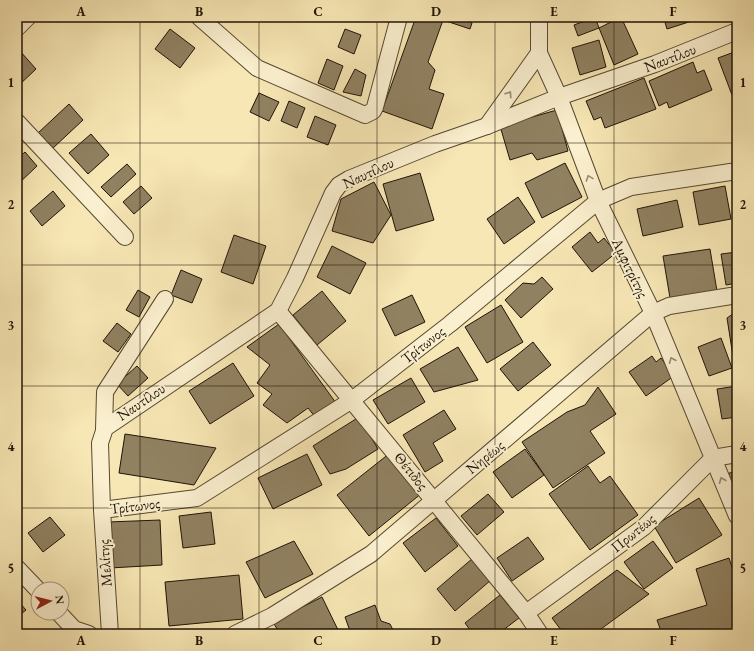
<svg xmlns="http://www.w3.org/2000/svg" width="754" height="651" font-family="'EB Garamond',serif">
	<rect width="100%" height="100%" fill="#f7e7b4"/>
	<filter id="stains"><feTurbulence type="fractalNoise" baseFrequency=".005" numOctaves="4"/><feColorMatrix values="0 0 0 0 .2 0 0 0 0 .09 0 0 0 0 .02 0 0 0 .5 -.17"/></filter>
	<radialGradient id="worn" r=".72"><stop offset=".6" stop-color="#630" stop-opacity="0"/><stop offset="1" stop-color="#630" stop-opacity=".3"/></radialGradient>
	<g fill="#908161" stroke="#201307">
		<polygon points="416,17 455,17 472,23 470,29 443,20 428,62 435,70 429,89 444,94 432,129 382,111"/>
		<polygon points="553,17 583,17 583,21"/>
		<polygon points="595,17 599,28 578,36 574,25"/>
		<polygon points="621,17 638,54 614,65 599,28"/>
		<polygon points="694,17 695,20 667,29 664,19 653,17"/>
		<polygon points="170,29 195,48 180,68 155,49"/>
		<polygon points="345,29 361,35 354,54 338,47"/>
		<polygon points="599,40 606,67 580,75 572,48"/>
		<polygon points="20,51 36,69 17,87 17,54"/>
		<polygon points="737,51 737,93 732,95 718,58"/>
		<polygon points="327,59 343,66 334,90 318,83"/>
		<polygon points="693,62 697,73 704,70 712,90 669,108 667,102 659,106 649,81"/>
		<polygon points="355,69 366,75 361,96 343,92"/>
		<polygon points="644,78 656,109 605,128 601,117 594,120 586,101"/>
		<polygon points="259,93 279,102 269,121 250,112"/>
		<polygon points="289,101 305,108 297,128 281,121"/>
		<polygon points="69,104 83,120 52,149 38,133"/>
		<polygon points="557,110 568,151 537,160 532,153 510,160 500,126"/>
		<polygon points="315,116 336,125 328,145 307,137"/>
		<polygon points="91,134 109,155 88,174 69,153"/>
		<polygon points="25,152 37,166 17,185 17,159"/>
		<polygon points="565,163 582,197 542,218 525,183"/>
		<polygon points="127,164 136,174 111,197 101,187"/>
		<polygon points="420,173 434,220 396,231 383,184"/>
		<polygon points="374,182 391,215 373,243 332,231 341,199"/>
		<polygon points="141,186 152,198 134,214 123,202"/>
		<polygon points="725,186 731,219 699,225 693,192"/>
		<polygon points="53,191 65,206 42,226 30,211"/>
		<polygon points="518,197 535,222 504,244 487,219"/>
		<polygon points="677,200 683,227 643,236 637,209"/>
		<polygon points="590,232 598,243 604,238 616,253 592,272 572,247"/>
		<polygon points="234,235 266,246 253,284 221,272"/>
		<polygon points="332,246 366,263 350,294 317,277"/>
		<polygon points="710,249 717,291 670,298 663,256"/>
		<polygon points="737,252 737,283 726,285 721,254"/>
		<polygon points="181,270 202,279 192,303 171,295"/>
		<polygon points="542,277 553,289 521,318 505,300 523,283 534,284"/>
		<polygon points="138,290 150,297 139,317 126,310"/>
		<polygon points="322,291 346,321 317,345 293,315"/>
		<polygon points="412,295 425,322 395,336 382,309"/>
		<polygon points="501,305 523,342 487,363 465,327"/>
		<polygon points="737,311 737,363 734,363 727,318"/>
		<polygon points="117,323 131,334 118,352 103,341"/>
		<polygon points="279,324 336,403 316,418 308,408 287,423 263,405 272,394 257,383 270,365 247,347"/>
		<polygon points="721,338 732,368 709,376 698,347"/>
		<polygon points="533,342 551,365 518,391 500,369"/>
		<polygon points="458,347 478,380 434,392 420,369"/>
		<polygon points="652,356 656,362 661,358 674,376 646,396 629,372"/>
		<polygon points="233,363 254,396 210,424 189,391"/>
		<polygon points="137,366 148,378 128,396 117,384"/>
		<polygon points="411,378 425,402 388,424 373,400"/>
		<polygon points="737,386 737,417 722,419 717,389"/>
		<polygon points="598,387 616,414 590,431 605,453 553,488 522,442 567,412 585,405"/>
		<polygon points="444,410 456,429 433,443 443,461 425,472 403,435"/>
		<polygon points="359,417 378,449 346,469 330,474 313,446"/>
		<polygon points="125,434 216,448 194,485 119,473"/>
		<polygon points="525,449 544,475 512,498 493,472"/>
		<polygon points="390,453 422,493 369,536 337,495"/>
		<polygon points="307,454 322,485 273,509 258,478"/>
		<polygon points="588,466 600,483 610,476 638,515 590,550 549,494"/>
		<polygon points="737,471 737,510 726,474"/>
		<polygon points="488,494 504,512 477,535 461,516"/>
		<polygon points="699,498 722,535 676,563 654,526"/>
		<polygon points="211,512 215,544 183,548 179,516"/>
		<polygon points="50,517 65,535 43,552 28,533"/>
		<polygon points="436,518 458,546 425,572 403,543"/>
		<polygon points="160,520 162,565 110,568 108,522"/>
		<polygon points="528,537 544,559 512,581 497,558"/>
		<polygon points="294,541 313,574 265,598 246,562"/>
		<polygon points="653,541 673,568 644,589 624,562"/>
		<polygon points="473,558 491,580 455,611 437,589"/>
		<polygon points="729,558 737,583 737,634 662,634 657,620 707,605 696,569"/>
		<polygon points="617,570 649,594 594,634 564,634 552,618"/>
		<polygon points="239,575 243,619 169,626 165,582"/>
		<polygon points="500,595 519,618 498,634 473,634 465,623"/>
		<polygon points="322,597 340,634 280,634 273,622"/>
		<polygon points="19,602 26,610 17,617 17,604"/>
		<polygon points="375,605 381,621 390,624 395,634 351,634 345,617"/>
	</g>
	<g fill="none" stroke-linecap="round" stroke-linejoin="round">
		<g stroke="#564832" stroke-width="18">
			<g id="minor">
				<polyline points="199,17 257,68 365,115 373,111 375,107 399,17"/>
				<polyline points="539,17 539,53 559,97 598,201 653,313 737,516"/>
				<polyline points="17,28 28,17"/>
				<polyline points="17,122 125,237"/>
				<polyline points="487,126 539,53"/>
				<polyline points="278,311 526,613 540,634"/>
				<polyline points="104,430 105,392 165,299"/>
				<polyline points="102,510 197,498 352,400 450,324 598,201 631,187 737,171"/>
				<polyline points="17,568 38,590"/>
				<polyline points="59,613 74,629 89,634"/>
				<polyline points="526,613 644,527 713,458 737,454"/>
				<polyline points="110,634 102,510 100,443 105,428 278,311 295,278 333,193 339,185 349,179 435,144 487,126 559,97 655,64 737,31"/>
				<polyline points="235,634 272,616 371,554 653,313 669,306 737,295"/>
			</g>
		</g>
		<use href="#minor" stroke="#faefce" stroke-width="16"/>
	</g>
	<defs><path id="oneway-chevron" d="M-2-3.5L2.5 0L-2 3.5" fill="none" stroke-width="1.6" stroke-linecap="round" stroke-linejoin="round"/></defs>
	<g stroke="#988c74">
		<use href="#oneway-chevron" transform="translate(509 94) rotate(-56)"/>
		<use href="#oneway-chevron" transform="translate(589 178) rotate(-110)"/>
		<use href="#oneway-chevron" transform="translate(672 360) rotate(-113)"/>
		<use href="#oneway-chevron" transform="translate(722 480) rotate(-113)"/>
	</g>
	<path fill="none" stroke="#201307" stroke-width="1" stroke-opacity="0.55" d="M140 17V634M259 17V634M377 17V634M495 17V634M614 17V634M17 143H737M17 265H737M17 386H737M17 508H737"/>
	<g text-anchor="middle" stroke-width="4" stroke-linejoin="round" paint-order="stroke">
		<g font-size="15" fill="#201307" stroke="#faefce">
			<text transform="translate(670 58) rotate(-21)" y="5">Ναυτίλου</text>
			<text transform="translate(368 173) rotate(-25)" y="5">Ναυτίλου</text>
			<text transform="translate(630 268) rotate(64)" y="5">Αμφιτρίτης</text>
			<text transform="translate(423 345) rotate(-38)" y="5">Τρίτωνος</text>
			<text transform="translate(141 402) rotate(-34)" y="5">Ναυτίλου</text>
			<text transform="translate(485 457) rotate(-39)" y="5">Νηρέως</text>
			<text transform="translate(411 471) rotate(51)" y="5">Θέτιδος</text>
			<text transform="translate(135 506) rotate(-7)" y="5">Τρίτωνος</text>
			<text transform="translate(633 533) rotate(-39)" y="5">Πρωτέως</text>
			<text transform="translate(105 563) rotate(-94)" y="5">Μελίτης</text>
		</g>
	</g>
	<rect width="754" height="651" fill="none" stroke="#f7e7b4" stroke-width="44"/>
	<g transform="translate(50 601) rotate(83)"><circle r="19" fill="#faefce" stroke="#a3977e"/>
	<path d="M0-3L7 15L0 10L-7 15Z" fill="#8f2418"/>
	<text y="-6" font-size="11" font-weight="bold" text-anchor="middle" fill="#201307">N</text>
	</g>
	<rect x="22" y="22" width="710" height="607" fill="none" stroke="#201307" stroke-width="1.5"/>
	<g font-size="13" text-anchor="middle" font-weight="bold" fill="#201307">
		<text x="81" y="16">A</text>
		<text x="199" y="16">B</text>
		<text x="318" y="16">C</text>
		<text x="436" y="16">D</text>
		<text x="554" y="16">E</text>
		<text x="673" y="16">F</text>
		<text x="11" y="87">1</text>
		<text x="743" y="87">1</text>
		<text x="11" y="209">2</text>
		<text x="743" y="209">2</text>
		<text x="11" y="330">3</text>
		<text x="743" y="330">3</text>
		<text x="11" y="451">4</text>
		<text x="743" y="451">4</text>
		<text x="11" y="573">5</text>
		<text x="743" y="573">5</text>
		<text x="81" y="645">A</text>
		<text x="199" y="645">B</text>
		<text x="318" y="645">C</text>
		<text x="436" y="645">D</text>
		<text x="554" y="645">E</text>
		<text x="673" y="645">F</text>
	</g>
	<rect width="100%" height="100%" filter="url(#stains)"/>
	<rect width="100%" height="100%" fill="url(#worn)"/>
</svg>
